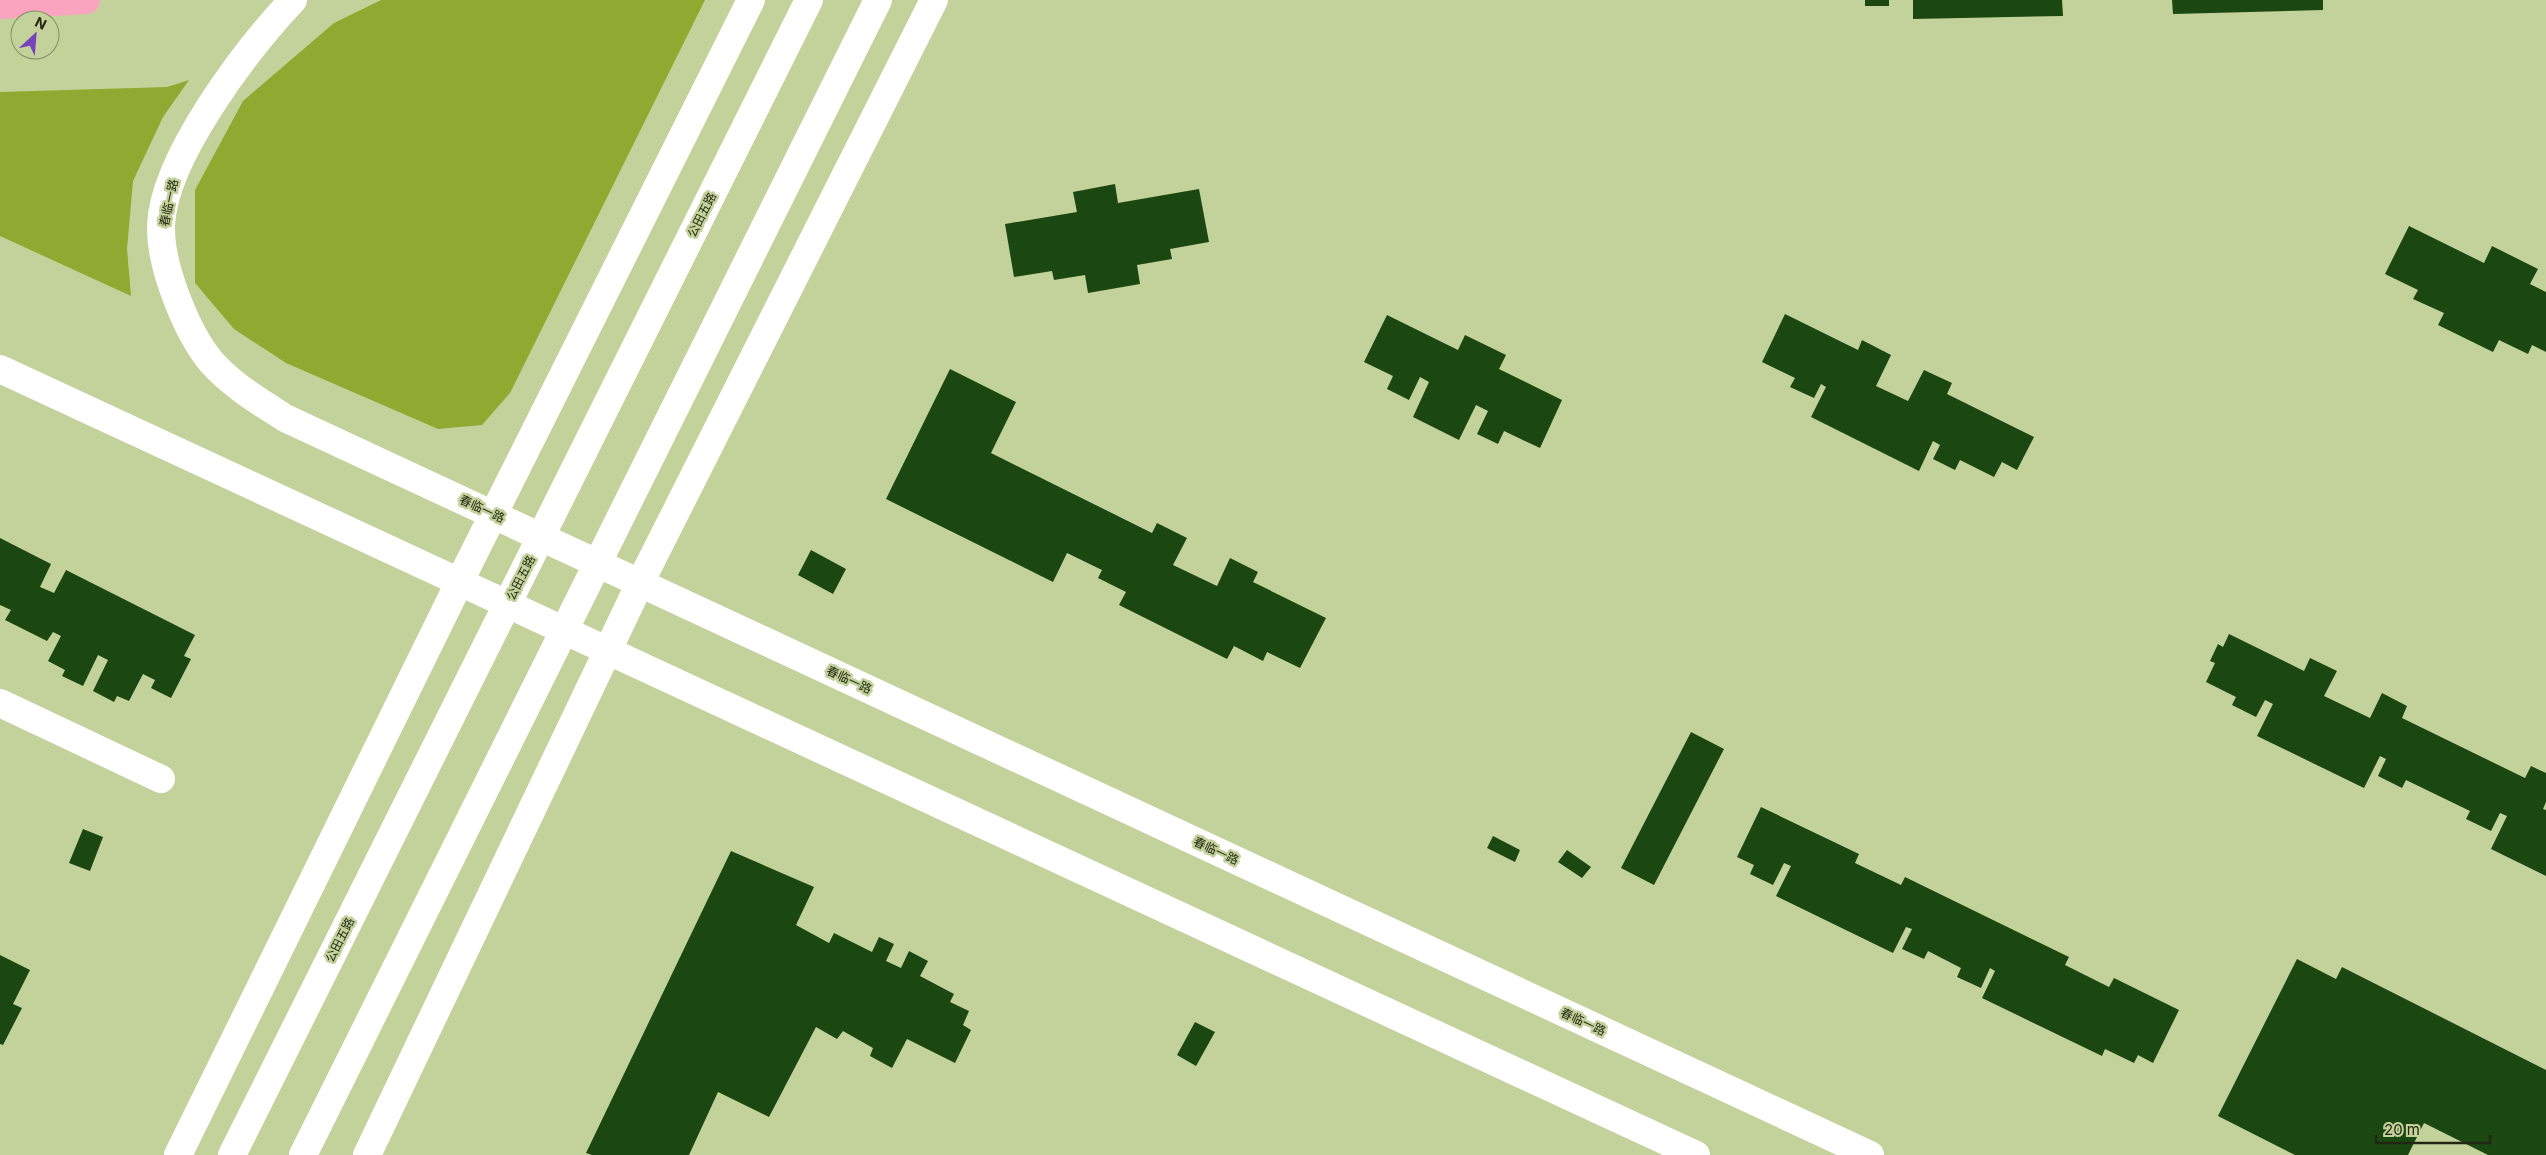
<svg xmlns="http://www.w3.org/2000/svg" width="2546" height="1155" font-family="Inter,'Noto Sans SC',sans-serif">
	<rect width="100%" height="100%" fill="#c3d29b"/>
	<g fill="#90a931">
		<polygon points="381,0 705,0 510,393 482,425 438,429 286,363 234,329 195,283 195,190 243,101 334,23"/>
		<polygon points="189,80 163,117 133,181 127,249 131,296 0,236 0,92 167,87"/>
	</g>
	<g fill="#1a4810">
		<rect x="1865" y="0" width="24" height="6"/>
		<polygon points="1913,0 2062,0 2063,16 1913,19"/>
		<polygon points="2172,0 2323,0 2323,10 2173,14"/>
		<polygon points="1115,184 1118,203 1199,189 1209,242 1170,249 1172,259 1137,265 1140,284 1088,293 1085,275 1054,280 1052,271 1014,277 1005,224 1077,212 1073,192"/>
		<polygon points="2409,226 2484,263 2492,246 2538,269 2530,284 2546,292 2546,352 2532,345 2528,354 2499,340 2493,352 2438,325 2444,313 2413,299 2418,290 2385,274"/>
		<polygon points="1785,314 1858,350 1862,340 1891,355 1876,386 1908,401 1924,370 1952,383 1947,394 2034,437 2017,470 2002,462 1994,477 1960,460 1955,470 1933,459 1940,445 1933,441 1919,471 1811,417 1826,387 1821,384 1814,398 1790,387 1795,378 1762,362"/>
		<polygon points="1387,315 1458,350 1465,335 1506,355 1499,369 1562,400 1540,448 1504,431 1498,444 1477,434 1488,411 1476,405 1459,440 1413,417 1429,382 1420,377 1409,400 1387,389 1393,376 1364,362"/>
		<polygon points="950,369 1016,402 991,453 1152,533 1157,523 1187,538 1173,565 1217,586 1230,558 1258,572 1253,582 1326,618 1300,668 1267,652 1263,661 1234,646 1227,659 1119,605 1126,592 1098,578 1102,570 1067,553 1053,582 886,499"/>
		<polygon points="0,538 51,564 40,587 54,593 66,570 195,635 184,656 191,659 171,698 151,688 155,680 143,674 129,701 117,696 114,702 93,691 108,660 98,655 83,686 62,676 65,670 48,661 61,636 53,632 47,641 5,620 11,610 0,605"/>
		<polygon points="811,550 846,569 833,594 798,575"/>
		<polygon points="2229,634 2304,671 2310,658 2337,671 2324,696 2370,718 2382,693 2407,706 2402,718 2525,778 2531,766 2546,773 2546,802 2543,809 2546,810 2546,876 2491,849 2507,816 2500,813 2491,831 2466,819 2470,811 2406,780 2402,788 2378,776 2386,759 2380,756 2364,788 2257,736 2273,704 2265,700 2256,717 2232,705 2236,697 2206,682 2215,663 2210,661 2218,644 2223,647"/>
		<polygon points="1691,732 1724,749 1654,885 1621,868"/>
		<polygon points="1761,807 1859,854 1855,863 1901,885 1905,877 2069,957 2065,965 2109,987 2114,978 2179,1010 2153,1063 2138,1055 2134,1063 2105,1049 2102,1056 1982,998 1995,971 1990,968 1981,988 1957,977 1961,968 1928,951 1924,959 1902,949 1912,929 1906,927 1893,953 1776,896 1791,866 1784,863 1773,885 1750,874 1754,865 1737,857"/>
		<polygon points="83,829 103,837 90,871 69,863"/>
		<polygon points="1493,836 1520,850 1515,862 1487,848"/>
		<polygon points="1567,850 1591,867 1582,878 1558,862"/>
		<polygon points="731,851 814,887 796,925 829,943 834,933 872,952 879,937 894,944 886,961 901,968 909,951 928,961 920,976 954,994 950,1002 969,1011 963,1025 971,1030 955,1063 907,1039 892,1068 870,1056 873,1048 843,1031 837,1039 816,1027 769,1117 718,1092 689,1155 592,1155 586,1153"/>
		<polygon points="0,955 30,970 13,1004 22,1008 3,1045 0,1044"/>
		<polygon points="2297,959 2336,979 2342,967 2546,1070 2546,1155 2488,1155 2424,1123 2408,1155 2295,1155 2218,1116"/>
		<polygon points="1195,1022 1215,1032 1196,1066 1177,1055"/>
	</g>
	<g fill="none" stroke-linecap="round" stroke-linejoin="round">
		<polyline stroke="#fff" stroke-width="28" points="0,703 161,779"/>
		<g stroke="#fff" stroke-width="28">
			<path d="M293 0C247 49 163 158 161 226 160 267 189 341 218 369 238 389 262 403 285 418L1870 1155"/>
			<polyline points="0,369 1696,1155"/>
			<polyline points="178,1155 459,583 751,0"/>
			<polyline points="232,1155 809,0"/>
			<polyline points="303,1155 878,0"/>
			<polyline points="367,1155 640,583 934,0"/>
		</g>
		<polyline stroke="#faa4c0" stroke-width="28" points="0,5 86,0"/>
	</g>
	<g text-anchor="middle" stroke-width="5" stroke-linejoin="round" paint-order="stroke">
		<g font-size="12" fill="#222712" stroke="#c3d29b">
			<text transform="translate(169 203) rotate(-78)" y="4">春临一路</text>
			<text transform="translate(702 215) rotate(-63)" y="4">公田五路</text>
			<text transform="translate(482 509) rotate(25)" y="4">春临一路</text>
			<text transform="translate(521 578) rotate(-63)" y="4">公田五路</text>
			<text transform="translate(849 680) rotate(25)" y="4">春临一路</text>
			<text transform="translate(1216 851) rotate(25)" y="4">春临一路</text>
			<text transform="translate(340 940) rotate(-63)" y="4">公田五路</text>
			<text transform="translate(1583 1022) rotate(25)" y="4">春临一路</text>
		</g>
	</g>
	<g transform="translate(35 35) rotate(26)"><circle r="24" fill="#c3d29b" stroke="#838e64"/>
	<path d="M0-4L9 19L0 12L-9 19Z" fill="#7944bb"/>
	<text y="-8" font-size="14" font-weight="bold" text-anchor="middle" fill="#222712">N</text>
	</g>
	<path d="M2376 1135v8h114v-8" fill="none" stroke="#222712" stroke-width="2.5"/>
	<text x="2384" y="1135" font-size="15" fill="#222712" stroke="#c3d29b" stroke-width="4" paint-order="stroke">20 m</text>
</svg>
